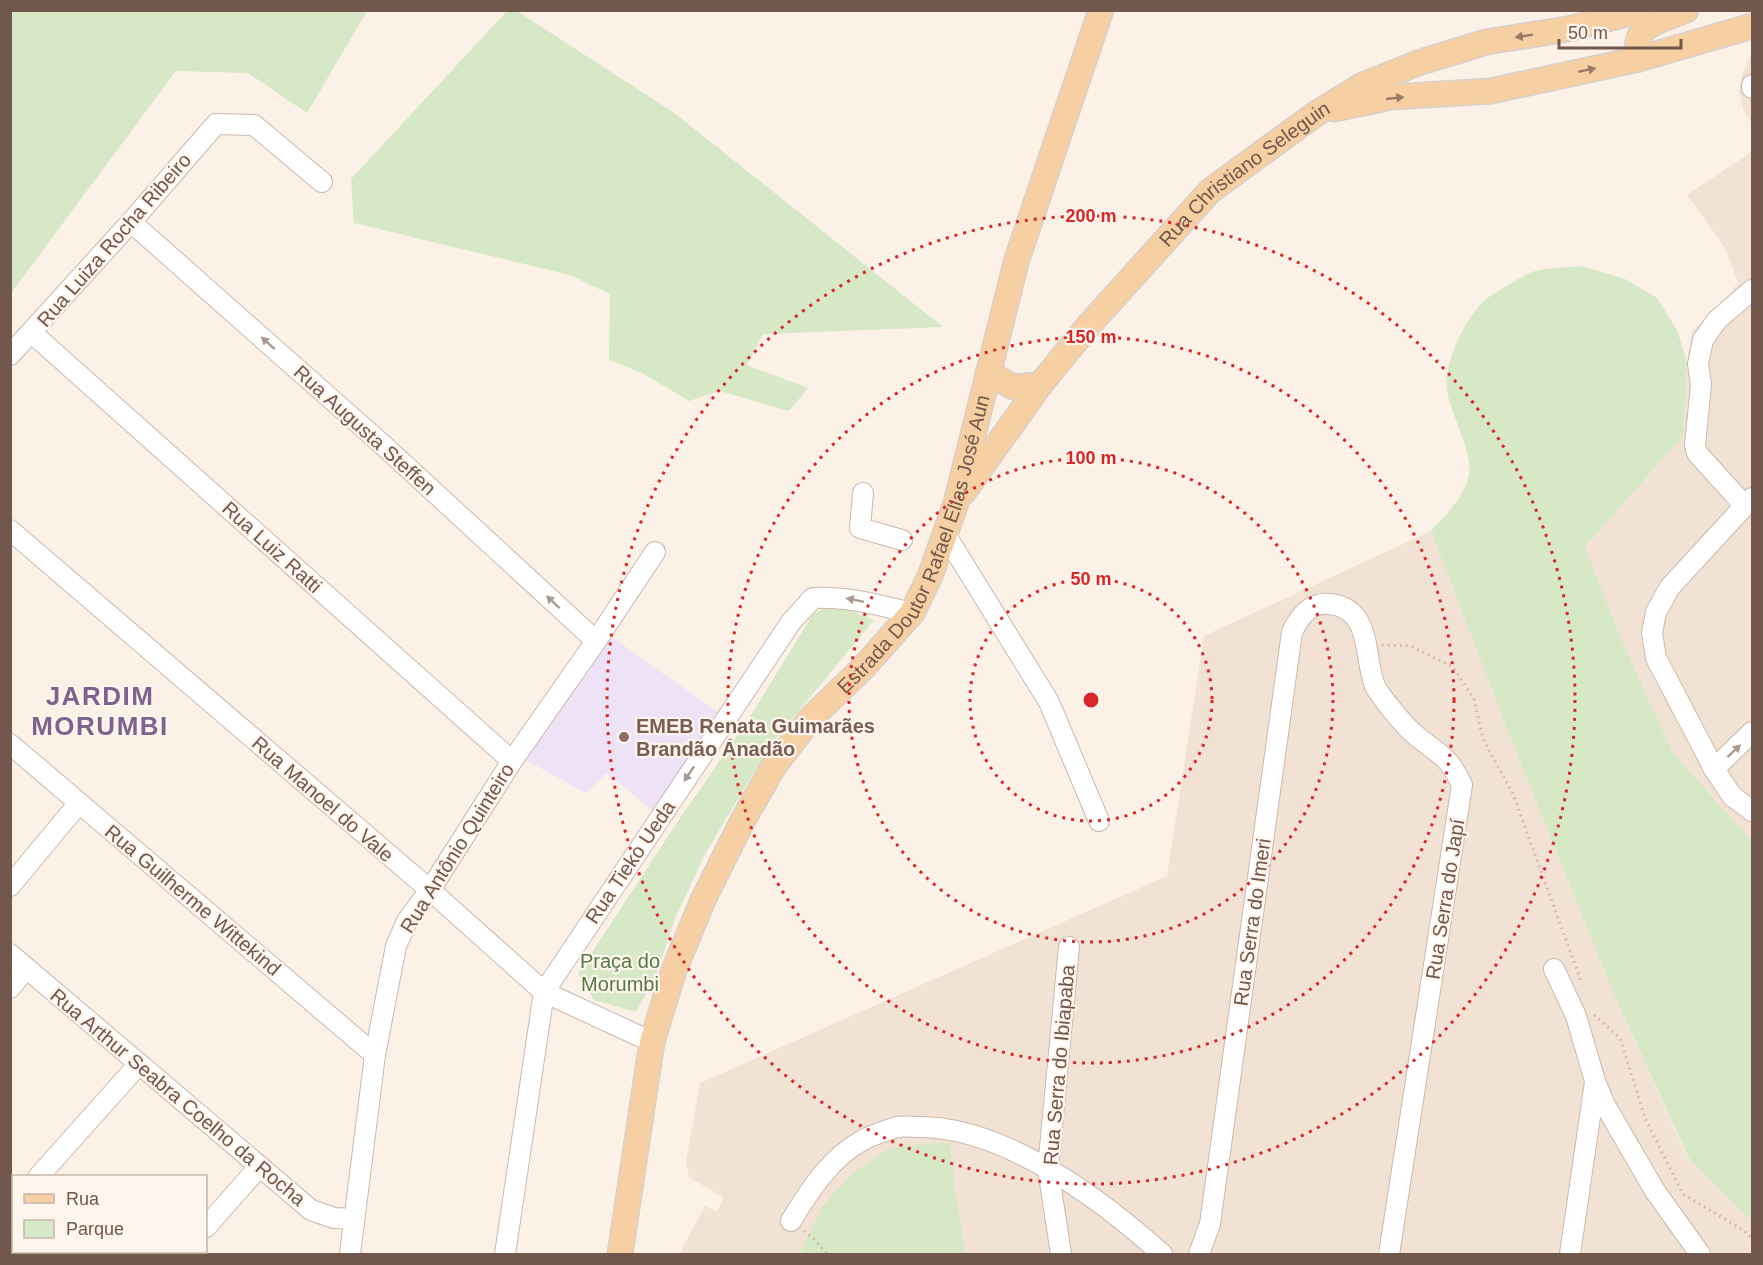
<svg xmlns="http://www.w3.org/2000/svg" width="1763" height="1265" font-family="Helvetica,sans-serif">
	<rect width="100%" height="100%" fill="#fbf1e6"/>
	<g fill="#f2e2d4">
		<polygon points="1752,53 1752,124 1743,109 1739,91 1742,75"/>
		<polygon points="1752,152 1752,841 1673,753 1623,643 1585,547 1683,436 1687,362 1692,331 1727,299 1738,282 1724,246 1687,195"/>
		<polygon points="1431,531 1507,729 1612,990 1688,1159 1752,1221 1752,1254 679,1254 705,1206 717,1212 724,1198 689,1177 686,1162 700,1083 1167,876 1204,636"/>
	</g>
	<polygon fill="#eee2f7" points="610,636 723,716 661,817 606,773 586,793 522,758"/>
	<g fill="#d6e8c5">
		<polygon points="11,10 367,10 367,11 307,113 248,73 176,71 11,293"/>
		<polygon points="507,11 517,11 673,112 943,327 763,334 747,365 808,388 789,411 720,391 689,401 642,373 609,360 610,294 570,275 354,223 351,179"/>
		<path d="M1582 266 1625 279 1657 298 1677 330 1687 362 1683 436 1585 547 1623 643 1673 753 1752 841V1221L1689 1159 1612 990 1507 729 1431 531C1446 514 1465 497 1469 474 1473 452 1451 415 1447 391 1443 364 1465 318 1485 300 1492 294 1524 275 1532 272 1545 267 1568 268 1582 266Z"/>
		<polygon points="833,604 874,620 773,742 741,794 705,854 674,921 656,976 636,1012 594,1000 578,974 676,824 750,717 813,614"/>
		<polygon points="950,1142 955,1190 966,1254 800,1254 822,1207 853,1173 889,1148"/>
	</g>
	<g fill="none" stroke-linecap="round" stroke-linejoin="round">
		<g stroke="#ccb8ac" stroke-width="22">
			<g id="minor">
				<polyline points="1752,85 1752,88"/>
				<polyline points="131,222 383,445 596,641"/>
				<polyline points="32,333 512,761"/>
				<polyline points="10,355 131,222 216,124 254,125 322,182"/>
				<polyline points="863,493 860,528 902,540"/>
				<polyline points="1752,498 1670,587 1656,612 1652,633 1656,658 1714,769 1732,796 1752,811"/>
				<polyline points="1744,505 1697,453 1695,445 1701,385 1698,364 1703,340 1717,320 1752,290"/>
				<polyline points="10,530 430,890 544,992 652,1042"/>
				<polyline points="945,534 1049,702 1099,821"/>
				<polyline points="10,744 375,1055"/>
				<polyline points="1714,769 1752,732"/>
				<polyline points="10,886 79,803"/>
				<polyline points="10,954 311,1210 334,1218 354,1219"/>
				<polyline points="1554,969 1576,1016 1595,1081 1605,1105 1655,1191 1700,1254"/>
				<polyline points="10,988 26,969"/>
				<polyline points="39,1176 139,1064"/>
				<path d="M791 1221C809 1191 831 1157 863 1140 873 1135 887 1130 897 1127 904 1126 913 1127 920 1127 1005 1127 1102 1200 1162 1254"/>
				<polyline points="206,1227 260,1166"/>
				<polyline points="180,1254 183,1252"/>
				<polyline points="350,1254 375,1055 396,946 407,921 430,890 512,761 596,641 655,552"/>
				<path d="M505 1254 544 992 791 622 813 598C847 596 878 605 912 613"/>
				<polyline points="1061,1254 1048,1169 1069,947"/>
				<path d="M1199 1254 1210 1224 1292 632C1300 616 1310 602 1330 604 1373 609 1363 656 1375 686 1377 691 1382 696 1385 701 1394 712 1402 723 1412 732 1436 754 1447 752 1462 785L1389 1254"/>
				<polyline points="1570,1254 1595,1082"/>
			</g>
		</g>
		<g stroke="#d8d0cd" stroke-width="27">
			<g id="major">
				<path d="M1639 59C1630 23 1662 21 1686 10"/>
				<polyline points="1334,109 1392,97 1491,91 1639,59 1752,26"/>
				<polyline points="988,373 1013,387 1040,385"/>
				<path id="s1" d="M963 493 1040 385 1089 325 1210 191 1317 113 1363 85 1418 63 1486 42 1568 29 1643 10"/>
				<path id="s2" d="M620 1254 652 1042 674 970 703 900 743 820 774 766 811 718 862 669 912 613 930 576 956 503 1017 259 1101 10"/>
			</g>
		</g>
		<g stroke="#d4b1a2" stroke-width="3" stroke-dasharray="1.5 4.5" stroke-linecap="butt">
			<polyline points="1382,645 1411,646 1453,667 1474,699 1483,739 1513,794 1581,981"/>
			<polyline points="1594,1015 1620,1038 1645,1118 1683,1194 1743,1230 1752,1238"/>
			<polyline points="804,1231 815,1240 827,1254"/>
		</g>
		<use href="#minor" stroke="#fff" stroke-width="20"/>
		<use href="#major" stroke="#f6d0a2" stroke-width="24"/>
	</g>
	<defs><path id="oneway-solid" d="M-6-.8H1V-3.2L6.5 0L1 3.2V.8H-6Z" transform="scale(1.5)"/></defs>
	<g fill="#9a7b66">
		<use href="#oneway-solid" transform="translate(1524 36) rotate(171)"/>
		<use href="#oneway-solid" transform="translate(1587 70) rotate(-12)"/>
		<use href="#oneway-solid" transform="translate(1395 98) rotate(-6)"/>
	</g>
	<g fill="#aa9a94">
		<use href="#oneway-solid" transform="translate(268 343) rotate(-138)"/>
		<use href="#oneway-solid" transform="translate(855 600) rotate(-168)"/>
		<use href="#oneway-solid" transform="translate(553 602) rotate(-137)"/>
		<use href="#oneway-solid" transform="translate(1734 751) rotate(-43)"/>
		<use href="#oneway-solid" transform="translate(689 774) rotate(124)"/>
	</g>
	<g fill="none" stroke="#d62828" stroke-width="3" stroke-dasharray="3 6">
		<circle cx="1091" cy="700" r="121"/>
		<circle cx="1091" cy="700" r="242"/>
		<circle cx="1091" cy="700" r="363"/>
		<circle cx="1091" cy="700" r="484"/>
	</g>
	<circle fill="#8d6e63" stroke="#fef5ec" stroke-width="2" cx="624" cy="737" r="6"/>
	<g text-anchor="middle" stroke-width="4.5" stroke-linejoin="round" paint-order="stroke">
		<g font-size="20" fill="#72574c" stroke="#fef5ec">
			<text dy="7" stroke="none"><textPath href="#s1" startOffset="428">Rua Christiano Seleguin</textPath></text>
			<text transform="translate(114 240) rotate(-49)" y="7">Rua Luiza Rocha Ribeiro</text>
			<text transform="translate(365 430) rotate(42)" y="7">Rua Augusta Steffen</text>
			<text dy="7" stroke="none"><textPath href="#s2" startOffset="786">Estrada Doutor Rafael Elias José Aun</textPath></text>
			<text transform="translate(272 547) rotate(42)" y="7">Rua Luiz Ratti</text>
			<text transform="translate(323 799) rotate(41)" y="7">Rua Manoel do Vale</text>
			<text transform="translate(457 848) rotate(-58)" y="7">Rua Antônio Quinteiro</text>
			<text transform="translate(630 862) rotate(-56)" y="7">Rua Tieko Ueda</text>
			<text transform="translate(1445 899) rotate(-81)" y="7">Rua Serra do Japí</text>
			<text transform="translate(193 900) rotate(40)" y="7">Rua Guilherme Wittekind</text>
			<text transform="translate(1252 922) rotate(-82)" y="7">Rua Serra do Imeri</text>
			<text transform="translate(1059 1065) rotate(-85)" y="7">Rua Serra do Ibiapaba</text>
			<text transform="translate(178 1097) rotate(40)" y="7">Rua Arthur Seabra Coelho da Rocha</text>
		</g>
		<g font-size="20" font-weight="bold" fill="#785e54" stroke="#fef5ec" text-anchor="start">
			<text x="636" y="733">EMEB Renata Guimarães<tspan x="636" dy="23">Brandão Anadão</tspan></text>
		</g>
		<g font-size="20" fill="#577844" stroke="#fef5ec">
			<text x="620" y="968">Praça do<tspan x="620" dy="23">Morumbi</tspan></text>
		</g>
		<g font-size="26" font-weight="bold" letter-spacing="1.5" fill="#7d648f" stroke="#fef5ec">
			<text x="100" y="705">JARDIM<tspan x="100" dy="30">MORUMBI</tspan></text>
		</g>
	</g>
	<circle cx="1091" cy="700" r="9" fill="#d62828" stroke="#fef5ec" stroke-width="3"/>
	<g font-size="18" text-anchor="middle" font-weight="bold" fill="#d62828" stroke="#fef5ec" stroke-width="4.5" stroke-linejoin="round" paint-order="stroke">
		<text x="1091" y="222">200 m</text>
		<text x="1091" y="343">150 m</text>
		<text x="1091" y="464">100 m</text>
		<text x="1091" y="585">50 m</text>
	</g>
	<rect width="1763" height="1265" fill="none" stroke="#72574c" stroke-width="24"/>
	<rect x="12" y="1175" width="195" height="78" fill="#fef5ec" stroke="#c6b6ac" stroke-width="1.5"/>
	<rect x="24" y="1194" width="30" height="9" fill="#f6d0a2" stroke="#c6b6ac" stroke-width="1.5"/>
	<text x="66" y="1205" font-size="18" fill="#72574c">Rua</text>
	<rect x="24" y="1220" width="30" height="18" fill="#d6e8c5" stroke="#c6b6ac" stroke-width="1.5"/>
	<text x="66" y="1235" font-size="18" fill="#72574c">Parque</text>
	<path d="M1559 39v9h122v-9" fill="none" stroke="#72574c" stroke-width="3"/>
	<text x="1568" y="39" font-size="18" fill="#72574c" stroke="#fef5ec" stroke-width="4.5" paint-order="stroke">50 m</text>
</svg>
